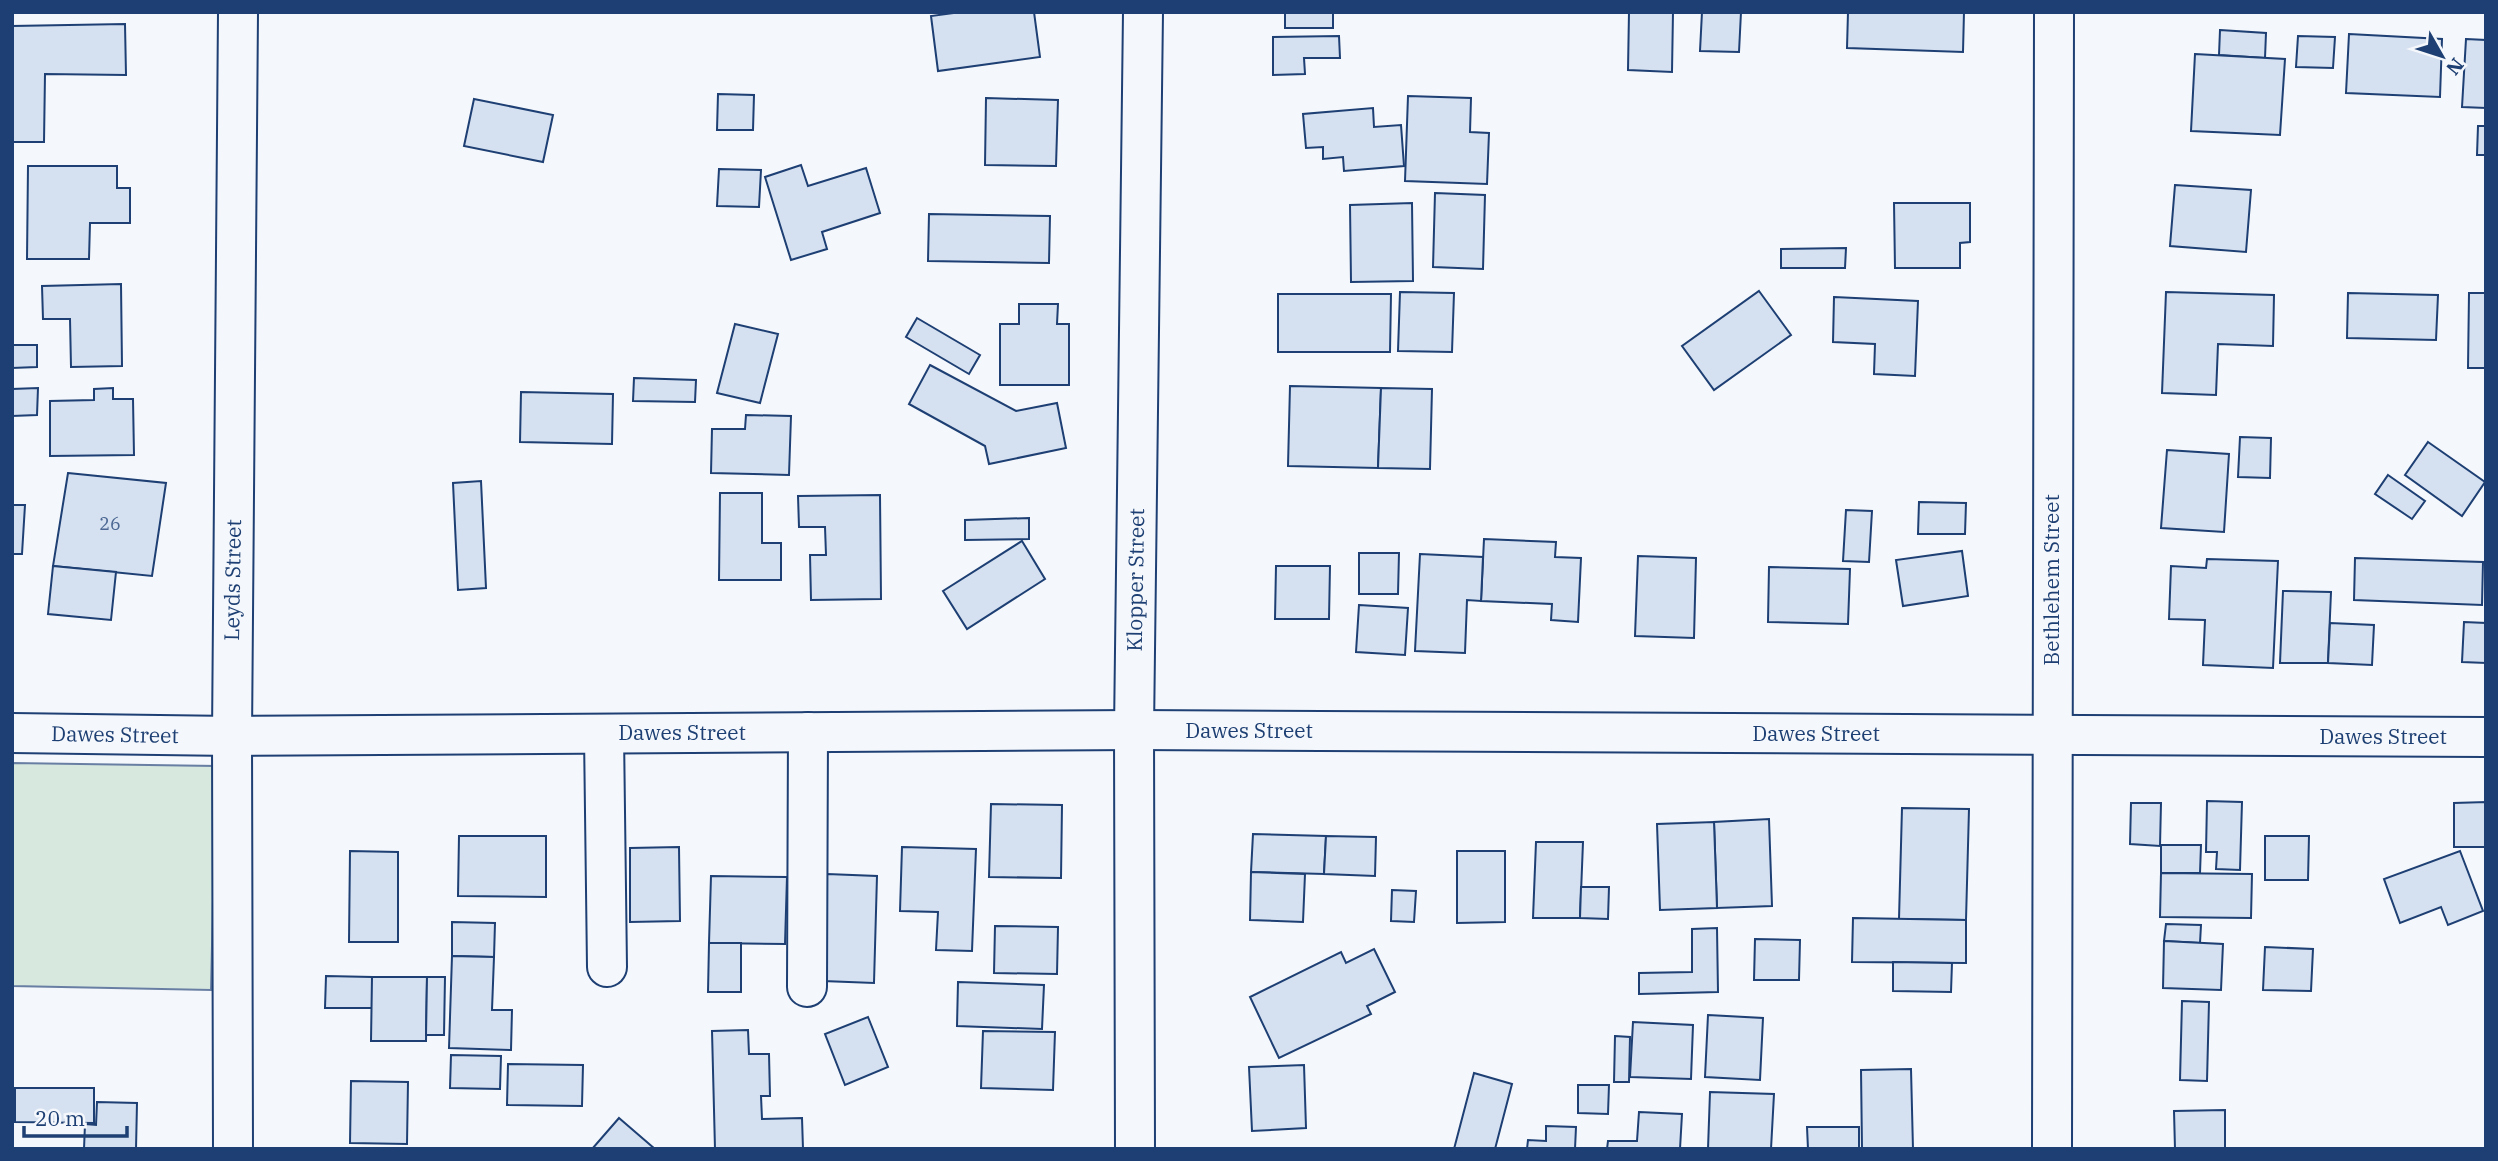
<svg xmlns="http://www.w3.org/2000/svg" width="2498" height="1161" font-family="'IBM Plex Serif',serif">
	<rect width="100%" height="100%" fill="#f4f7fb"/>
	<polygon fill="#d7e8df" stroke="#687fa3" stroke-width="2" points="12,763 216,766 211,990 12,986"/>
	<g fill="#d5e0f0" stroke="#1d3f73" stroke-width="2">
		<polygon points="961,12 1034,12 1040,57 938,71 931,16"/>
		<rect x="1285" y="12" width="48" height="16"/>
		<polygon points="1629,12 1673,12 1672,72 1628,70"/>
		<polygon points="1702,12 1741,12 1739,52 1700,51"/>
		<polygon points="1848,12 1964,12 1963,52 1847,48"/>
		<polygon points="125,24 126,75 45,74 44,142 12,142 12,26"/>
		<polygon points="2220,30 2266,33 2265,58 2219,55"/>
		<polygon points="2349,34 2442,39 2440,97 2346,93"/>
		<polygon points="1339,36 1340,58 1304,58 1305,74 1273,75 1273,37"/>
		<polygon points="2298,36 2335,37 2333,68 2296,67"/>
		<polygon points="2466,39 2486,40 2486,108 2462,107"/>
		<polygon points="2195,54 2285,59 2280,135 2191,131"/>
		<polygon points="718,94 754,95 753,130 717,130"/>
		<polygon points="1408,96 1471,98 1470,132 1489,133 1487,184 1405,181"/>
		<polygon points="986,98 1058,100 1056,166 985,165"/>
		<polygon points="474,99 553,115 543,162 464,146"/>
		<polygon points="1373,108 1374,127 1401,125 1404,166 1344,171 1343,157 1323,159 1323,147 1306,148 1303,114"/>
		<polygon points="2478,126 2486,126 2486,155 2477,155"/>
		<polygon points="801,165 808,186 866,168 880,213 822,232 827,249 791,260 765,177"/>
		<polygon points="28,166 117,166 117,188 130,188 130,223 90,223 89,259 27,259"/>
		<polygon points="719,169 761,170 759,207 717,206"/>
		<polygon points="2175,185 2251,190 2246,252 2170,246"/>
		<polygon points="1435,193 1485,195 1483,269 1433,267"/>
		<polygon points="1412,203 1413,281 1351,282 1350,205"/>
		<polygon points="1894,203 1970,203 1970,242 1960,243 1960,268 1895,268"/>
		<polygon points="929,214 1050,216 1049,263 928,261"/>
		<polygon points="1846,248 1845,268 1781,268 1781,249"/>
		<polygon points="121,284 122,366 71,367 70,319 43,319 42,286"/>
		<polygon points="1759,291 1791,335 1714,390 1682,346"/>
		<polygon points="1400,292 1454,293 1452,352 1398,351"/>
		<polygon points="2166,292 2274,295 2273,346 2218,344 2216,395 2162,393"/>
		<polygon points="2348,293 2438,295 2436,340 2347,338"/>
		<polygon points="2469,293 2486,293 2486,368 2468,368"/>
		<polygon points="1278,294 1391,294 1390,352 1278,352"/>
		<polygon points="1834,297 1918,301 1915,376 1874,374 1875,344 1833,342"/>
		<polygon points="1019,304 1058,304 1057,324 1069,324 1069,385 1000,385 1000,324 1019,324"/>
		<polygon points="917,318 980,355 969,374 906,337"/>
		<polygon points="735,324 778,334 760,403 717,393"/>
		<polygon points="12,345 37,345 37,367 12,368"/>
		<polygon points="930,365 1016,411 1057,403 1066,448 989,464 985,446 909,404"/>
		<polygon points="634,378 696,380 695,402 633,401"/>
		<polygon points="1290,386 1381,388 1378,468 1288,466"/>
		<polygon points="38,388 37,415 12,416 12,389"/>
		<polygon points="113,388 113,399 133,399 134,455 50,456 50,401 94,400 94,389"/>
		<polygon points="1381,388 1432,389 1430,469 1378,468"/>
		<polygon points="521,392 613,394 612,444 520,442"/>
		<polygon points="746,415 791,416 789,475 711,473 712,429 745,429"/>
		<polygon points="2240,437 2271,438 2270,478 2238,477"/>
		<polygon points="2428,442 2485,482 2462,516 2405,475"/>
		<polygon points="2167,450 2229,454 2224,532 2161,528"/>
		<polygon points="68,473 166,483 152,576 53,566"/>
		<polygon points="2388,475 2425,501 2412,519 2375,494"/>
		<polygon points="481,481 486,588 458,590 453,483"/>
		<polygon points="720,493 762,493 762,543 781,543 781,580 719,580"/>
		<polygon points="880,495 881,599 811,600 810,555 826,555 825,527 799,527 798,496"/>
		<polygon points="1919,502 1966,503 1965,534 1918,534"/>
		<polygon points="12,505 25,505 22,554 12,554"/>
		<polygon points="1846,510 1872,511 1869,562 1843,561"/>
		<polygon points="1029,518 1029,539 965,540 965,520"/>
		<polygon points="1484,539 1556,542 1555,557 1581,558 1578,622 1551,620 1552,604 1481,601"/>
		<polygon points="1022,541 1045,579 967,629 943,591"/>
		<polygon points="1962,551 1968,596 1903,606 1896,560"/>
		<polygon points="1359,553 1399,553 1398,594 1359,594"/>
		<polygon points="1420,554 1483,557 1481,601 1467,600 1465,653 1415,651"/>
		<polygon points="1638,556 1696,558 1694,638 1635,636"/>
		<polygon points="2355,558 2483,562 2482,605 2354,600"/>
		<polygon points="2207,559 2278,561 2273,668 2203,665 2205,620 2169,619 2171,566 2206,568"/>
		<polygon points="53,566 116,572 111,620 48,614"/>
		<polygon points="1276,566 1330,566 1329,619 1275,619"/>
		<polygon points="1769,567 1850,569 1848,624 1768,622"/>
		<polygon points="2283,591 2331,592 2328,663 2280,663"/>
		<polygon points="1359,605 1408,608 1405,655 1356,652"/>
		<polygon points="2464,622 2486,623 2486,663 2462,662"/>
		<polygon points="2330,623 2374,625 2372,665 2328,663"/>
		<polygon points="2207,801 2242,802 2240,870 2216,869 2217,852 2206,852"/>
		<polygon points="2486,802 2486,847 2454,847 2454,803"/>
		<polygon points="2131,803 2161,803 2160,846 2130,844"/>
		<polygon points="991,804 1062,805 1061,878 989,877"/>
		<polygon points="1902,808 1969,809 1966,920 1899,919"/>
		<polygon points="1769,819 1772,906 1717,908 1714,822"/>
		<polygon points="1714,822 1717,908 1660,910 1657,824"/>
		<polygon points="1253,834 1326,836 1324,874 1251,872"/>
		<polygon points="459,836 546,836 546,897 458,896"/>
		<polygon points="1326,836 1376,837 1375,876 1324,874"/>
		<polygon points="2265,836 2309,836 2308,880 2265,880"/>
		<polygon points="1536,842 1583,842 1580,918 1533,918"/>
		<polygon points="2161,845 2201,845 2200,873 2161,873"/>
		<polygon points="679,847 680,921 630,922 630,848"/>
		<polygon points="902,847 976,849 972,951 936,950 938,912 900,911"/>
		<polygon points="350,851 398,852 398,942 349,942"/>
		<polygon points="1457,851 1505,851 1505,922 1457,923"/>
		<polygon points="2460,851 2483,911 2448,925 2441,907 2400,923 2384,879"/>
		<polygon points="1251,872 1305,874 1303,922 1250,920"/>
		<polygon points="2161,873 2252,874 2251,918 2160,917"/>
		<polygon points="827,874 877,876 874,983 823,981"/>
		<polygon points="711,876 787,877 785,944 709,943"/>
		<polygon points="1581,887 1609,887 1608,919 1580,918"/>
		<polygon points="1392,890 1416,891 1414,922 1391,921"/>
		<polygon points="1853,918 1966,920 1966,963 1852,962"/>
		<polygon points="452,922 495,923 494,957 452,956"/>
		<polygon points="2166,924 2201,925 2200,943 2164,941"/>
		<polygon points="995,926 1058,927 1057,974 994,973"/>
		<polygon points="1717,928 1718,992 1639,994 1639,973 1692,972 1692,929"/>
		<polygon points="1755,939 1800,940 1799,980 1754,980"/>
		<polygon points="2164,941 2223,944 2221,990 2163,988"/>
		<polygon points="709,943 741,943 741,992 708,992"/>
		<polygon points="2265,947 2313,949 2311,991 2263,990"/>
		<polygon points="1374,949 1395,992 1367,1006 1371,1014 1279,1058 1250,997 1341,952 1346,963"/>
		<polygon points="452,956 494,957 492,1010 512,1010 511,1050 449,1048"/>
		<polygon points="1893,962 1952,963 1951,992 1893,991"/>
		<polygon points="326,976 372,977 372,1008 325,1008"/>
		<polygon points="372,977 427,977 426,1041 371,1041"/>
		<polygon points="427,977 445,977 444,1035 426,1035"/>
		<polygon points="958,982 1044,985 1042,1029 957,1026"/>
		<polygon points="2182,1001 2209,1002 2207,1081 2180,1080"/>
		<polygon points="1708,1015 1763,1018 1760,1080 1705,1077"/>
		<polygon points="868,1017 888,1067 845,1085 825,1034"/>
		<polygon points="1633,1022 1693,1025 1691,1079 1630,1077"/>
		<polygon points="748,1030 749,1054 769,1054 770,1096 761,1096 762,1119 802,1118 803,1149 715,1149 712,1031"/>
		<polygon points="983,1031 1055,1032 1053,1090 981,1088"/>
		<polygon points="1615,1036 1630,1037 1629,1082 1614,1082"/>
		<polygon points="451,1055 501,1056 500,1089 450,1088"/>
		<polygon points="508,1064 583,1065 582,1106 507,1105"/>
		<polygon points="1304,1065 1306,1128 1252,1131 1249,1067"/>
		<polygon points="1911,1069 1913,1149 1862,1149 1861,1070"/>
		<polygon points="1474,1073 1512,1084 1495,1149 1454,1149"/>
		<polygon points="351,1081 408,1082 407,1144 350,1143"/>
		<polygon points="1578,1085 1609,1085 1608,1114 1578,1113"/>
		<polygon points="15,1088 94,1088 94,1123 15,1122"/>
		<polygon points="1710,1092 1774,1094 1771,1149 1708,1149"/>
		<polygon points="97,1102 137,1103 136,1149 84,1149 85,1124 96,1125"/>
		<polygon points="2225,1110 2225,1149 2175,1149 2174,1111"/>
		<polygon points="1639,1112 1682,1114 1680,1149 1607,1149 1608,1141 1637,1141"/>
		<polygon points="619,1118 655,1149 592,1149"/>
		<polygon points="1546,1126 1576,1127 1575,1149 1527,1149 1528,1140 1546,1141"/>
		<polygon points="1807,1127 1859,1127 1859,1149 1808,1149"/>
	</g>
	<g fill="none" stroke-linecap="round" stroke-linejoin="round">
		<g stroke="#1d3f73" stroke-width="42">
			<g id="minor">
				<polyline points="12,733 232,736 1134,730 2486,737"/>
				<polyline points="604,734 607,967"/>
				<polyline points="807,987 808,732"/>
				<polyline points="233,1149 232,736 238,12"/>
				<polyline points="1135,1149 1134,730 1143,12"/>
				<polyline points="2052,1149 2054,12"/>
			</g>
		</g>
		<use href="#minor" stroke="#f4f7fb" stroke-width="38"/>
	</g>
	<g text-anchor="middle" stroke-width="5" stroke-linejoin="round" paint-order="stroke">
		<g font-size="18" fill="#4b6792">
			<text x="110" y="530">26</text>
		</g>
		<g font-size="21" fill="#1d3f73" stroke="#f4f7fb">
			<text transform="translate(233 580) rotate(-89)" y="7">Leyds Street</text>
			<text transform="translate(1136 580) rotate(-89)" y="7">Klopper Street</text>
			<text transform="translate(2052 580) rotate(-90)" y="7">Bethlehem Street</text>
			<text x="1249" y="738">Dawes Street</text>
			<text x="682" y="740">Dawes Street</text>
			<text x="1816" y="741">Dawes Street</text>
			<text transform="translate(115 735) rotate(1)" y="7">Dawes Street</text>
			<text x="2383" y="744">Dawes Street</text>
		</g>
	</g>
	<rect width="2498" height="1161" fill="none" stroke="#1d3f73" stroke-width="28"/>
	<g transform="translate(2442 56) rotate(129)" stroke="#f4f7fb" stroke-width="5" paint-order="stroke">
	<path d="M0-5L12 26L0 18L-12 26Z" fill="#1d3f73"/>
	<text y="-10" font-size="19" font-weight="bold" text-anchor="middle" fill="#1d3f73">N</text>
	</g>
	<path d="M24 1126v10h103v-10" fill="none" stroke="#1d3f73" stroke-width="3.5"/>
	<text x="35" y="1126" font-size="21" fill="#1d3f73" stroke="#f4f7fb" stroke-width="5" paint-order="stroke">20 m</text>
</svg>
